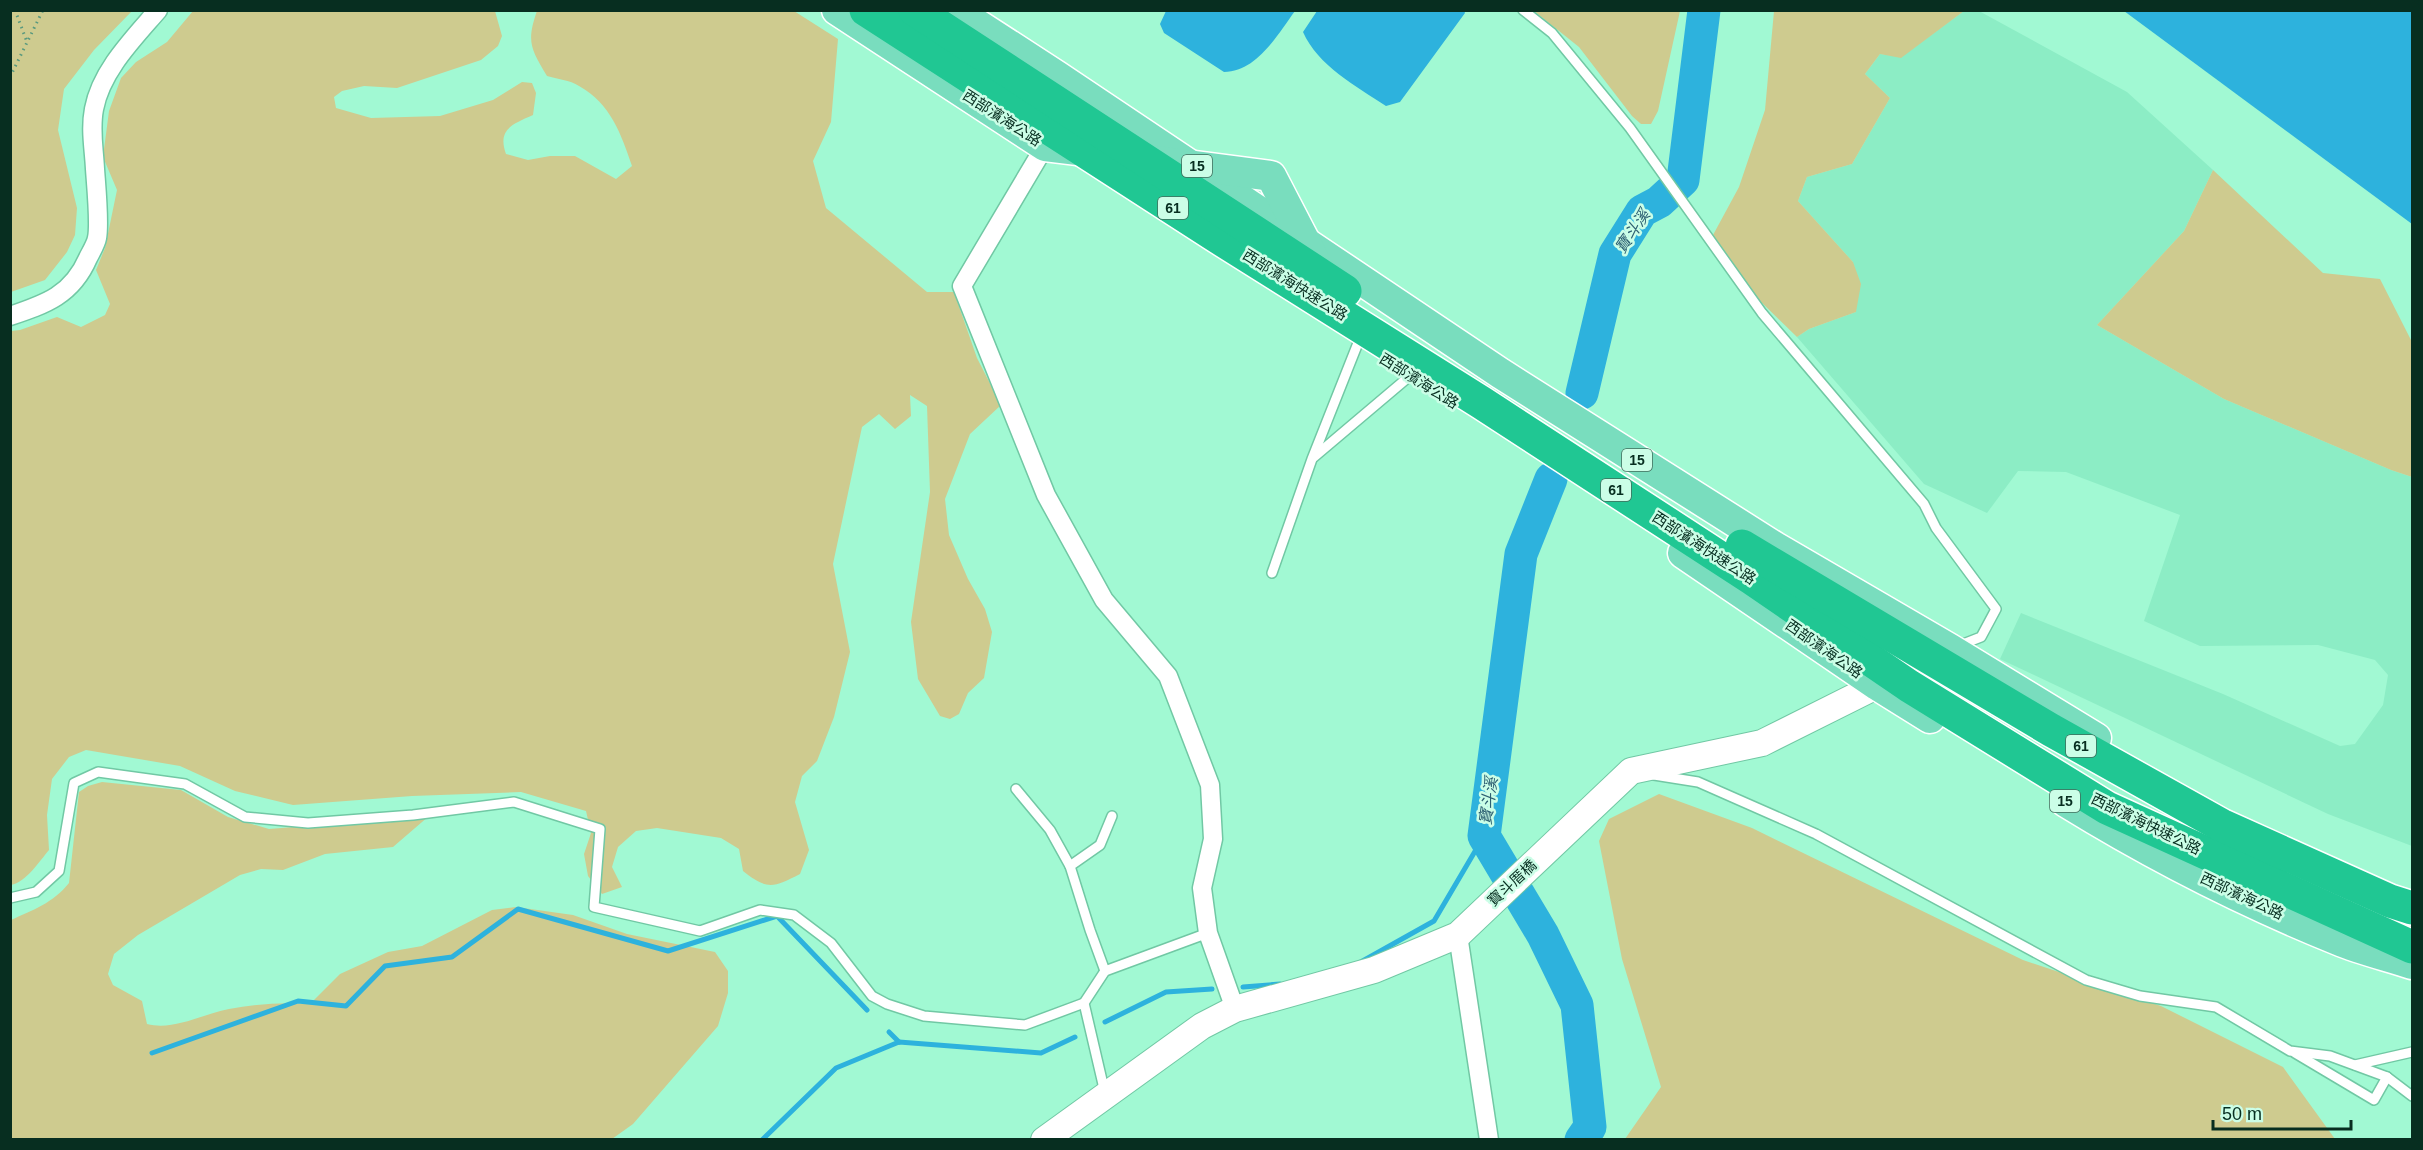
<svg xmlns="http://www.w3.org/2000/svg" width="2423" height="1150" font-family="Helvetica,'Noto Sans TC',sans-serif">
	<rect width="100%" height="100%" fill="#a1f9d3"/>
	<polygon fill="#8cedc5" points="1964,11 1979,11 2127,92 2213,170 2184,231 2097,325 2224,399 2391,470 2412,477 2412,846 2328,814 2000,659 2021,613 2223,694 2340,746 2355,744 2383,705 2388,675 2375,660 2318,645 2200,646 2144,621 2180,515 2066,472 2018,471 1987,513 1924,484 1797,337 1809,329 1856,312 1853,262 1798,201 1807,177 1852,164 1890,98 1865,74 1880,54 1901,57"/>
	<g fill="#cecb8f">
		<polygon points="10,11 132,11 94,50 64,89 58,130 77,208 75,235 67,252 45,280 11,292"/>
		<path d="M193 11H495L502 36 498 46 481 60 397 88 364 86 342 91 334 97 336 108 371 118 440 116 493 100 522 82 532 83 536 93 533 115C513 124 497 129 506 154L528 160 550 156H575L616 179 632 166C621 134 611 104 579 86 570 80 557 79 547 76 531 49 526 42 537 11H794L838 39 831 122 813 161 826 208 927 292H954L977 358 1001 405 970 434 945 499 949 535 968 579 985 609 992 632 984 678 968 693 959 714 950 719 940 716 918 679 911 622 930 492 927 406 910 395 911 416 895 429 879 414 862 427 833 564 850 652 834 717 817 761 802 776 795 802 809 850 800 874C773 888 767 890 743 871L739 849 721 838 657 828 636 831 618 847 612 867 622 887 602 894 588 876 584 854 591 833 586 811 521 792 412 796 293 805 235 791 180 766 86 750 69 757 52 779 47 815 49 850C39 862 26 882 11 885V331L20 330 57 317 81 327 105 315 110 304 96 270 105 248 117 190 103 157 109 111 121 78 136 62 167 42Z"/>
		<polygon points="1534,11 1680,11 1658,111 1651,124 1641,124 1632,116 1579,47"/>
		<polygon points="1774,11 1964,11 1901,58 1880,54 1865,74 1890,98 1852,164 1807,177 1798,201 1853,262 1861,284 1856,312 1809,329 1797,337 1757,298 1713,235 1739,187 1765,110"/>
		<polygon points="2213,170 2323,273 2380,279 2412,342 2412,477 2391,470 2224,399 2097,325 2184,231"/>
		<path d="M102 782 181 790 228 817 269 829 429 816 393 847 325 854 283 870 261 869 240 875 138 935 114 954 108 974 113 985 142 1001 147 1024C174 1031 202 1014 229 1009 256 1004 283 1002 310 1004L340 974 388 952 422 946 492 910 516 907 573 915 627 934 715 952 728 971V993L718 1026 633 1124 612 1139 11 1140V920C33 910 53 903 69 883L79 792 88 786Z"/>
		<polygon points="1659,794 1752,828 2023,960 2161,1006 2283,1067 2335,1139 1625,1139 1661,1087 1622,959 1599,841 1609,819"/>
	</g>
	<g fill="#2db2dd">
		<path d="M1464 10 1465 13 1400 102 1386 106C1356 86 1318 66 1303 32L1317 11Z"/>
		<path d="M1166 11V10L1295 11C1278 34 1257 72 1224 72L1164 33 1160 24Z"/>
		<polygon points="2124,11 2412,11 2412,224"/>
	</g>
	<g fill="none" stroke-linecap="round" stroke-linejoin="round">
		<g stroke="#2db2dd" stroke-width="5">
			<polyline points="1359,963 1434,921 1484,836"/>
			<polyline points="1243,987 1280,984"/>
			<polyline points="1105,1022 1166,992 1212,989"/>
			<polyline points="889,1032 899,1042"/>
			<polyline points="152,1053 298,1001 346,1006 385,966 452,957 518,909 668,951 777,916 867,1010"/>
			<polyline points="762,1140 836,1068 899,1042 1041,1053 1075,1037"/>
		</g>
		<g stroke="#2db2dd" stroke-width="33">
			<polyline points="1582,393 1615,254 1642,211 1659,202 1683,180 1704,10"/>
			<polyline points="1551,479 1521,554 1484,836 1543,935 1577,1005 1590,1127 1581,1140"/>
		</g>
		<g stroke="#71c8a4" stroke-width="12">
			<g id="lane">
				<polyline points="1523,10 1552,33 1630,128 1762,313 1924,504 1936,528 1996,609 1981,637 1958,646"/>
				<polyline points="1314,457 1411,375"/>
				<polyline points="1272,573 1312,459 1358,343"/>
				<polyline points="1654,775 1698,782 1816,834 2086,980 2140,996 2216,1007 2290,1051 2330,1056 2387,1077 2412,1096"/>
				<polyline points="1016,789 1050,830 1070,866"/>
				<polyline points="10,898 36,892 59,871 74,783 98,772 185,784 245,817 308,823 413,815 514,802 600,829 594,907 700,931 760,910 794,915 831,943 872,996 887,1004 924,1016 1025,1025 1084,1003"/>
				<polyline points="1105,971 1090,930 1070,866 1100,845 1112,816"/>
				<polyline points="2295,1053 2374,1100 2387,1077"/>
				<polyline points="2355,1065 2412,1052"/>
				<polyline points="1105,1093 1084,1003 1105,971 1208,933"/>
			</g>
		</g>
		<g stroke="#71c8a4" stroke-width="21">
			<g id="street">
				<polyline points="1045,146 962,286 1046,495 1104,600 1168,676 1210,785 1213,839 1202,888 1208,933 1235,1009"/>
				<path d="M10 316C46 304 72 295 88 258 91 252 96 244 97 238 100 224 96 184 95 169 94 148 90 130 94 109 101 71 133 39 158 10"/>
				<polyline points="1458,935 1489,1140"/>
			</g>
		</g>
		<g stroke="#71c8a4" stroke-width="28">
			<polyline id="secondary" points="1044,1140 1202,1026 1235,1009 1374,970 1458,935 1631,771 1762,743 1880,684"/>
		</g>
		<g stroke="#fff" stroke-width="33">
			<g id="primary">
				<polyline points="837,10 1045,146 1086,151"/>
				<polyline points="955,10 1057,76 1500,373 1775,547 1950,649 2096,738"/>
				<polyline points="1142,159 1271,176 1326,282"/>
				<polyline points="1683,553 1877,685 1930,718"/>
				<path d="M2066 802C2152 855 2244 902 2338 940 2362 950 2388 956 2412 964"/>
			</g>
		</g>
		<g stroke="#fff" stroke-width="36">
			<g id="highway">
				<polyline points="866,10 1213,234 1482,403 1751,578 1909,686 2107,808 2412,947"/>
				<polyline points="915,10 1345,291"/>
				<polyline points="1742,546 2051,730 2221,825 2390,901 2412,908"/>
			</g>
		</g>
		<g stroke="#58997e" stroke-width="3" stroke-dasharray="1.5 4.5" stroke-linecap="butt">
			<polyline points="15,10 27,42"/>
			<polyline points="10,77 43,10"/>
		</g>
		<use href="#lane" stroke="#fff" stroke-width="9"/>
		<use href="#street" stroke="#fff" stroke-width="18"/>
		<use href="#secondary" stroke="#fff" stroke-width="26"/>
		<use href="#primary" stroke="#79ddbe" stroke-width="30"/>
		<use href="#highway" stroke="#20c793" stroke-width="33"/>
	</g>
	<g text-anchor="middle" stroke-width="5" stroke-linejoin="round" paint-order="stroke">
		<g fill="#cbfee7" stroke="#426c5c" stroke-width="1.5">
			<rect x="1182" y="155" width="30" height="22" rx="4.5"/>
			<rect x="1158" y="197" width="30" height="22" rx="4.5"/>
			<rect x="1622" y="449" width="30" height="22" rx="4.5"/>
			<rect x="1601" y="479" width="30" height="22" rx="4.5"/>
			<rect x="2066" y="735" width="30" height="22" rx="4.5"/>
			<rect x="2050" y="790" width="30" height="22" rx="4.5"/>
		</g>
		<g font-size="14" font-weight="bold" fill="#072e20">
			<text x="1197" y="171">15</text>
			<text x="1173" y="213">61</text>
			<text x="1637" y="465">15</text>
			<text x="1616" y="495">61</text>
			<text x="2081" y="751">61</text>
			<text x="2065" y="806">15</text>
		</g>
		<g font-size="15" fill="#072e20" stroke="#cbfee7">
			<text transform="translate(1002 118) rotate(33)" y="5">西部濱海公路</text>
			<text transform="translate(1295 285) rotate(32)" y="5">西部濱海快速公路</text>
			<text transform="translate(1419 381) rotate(32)" y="5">西部濱海公路</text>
			<text transform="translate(1704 548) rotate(33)" y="5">西部濱海快速公路</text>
			<text transform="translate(1824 649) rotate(35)" y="5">西部濱海公路</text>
			<text transform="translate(2146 824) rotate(26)" y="5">西部濱海快速公路</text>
			<text transform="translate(1512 883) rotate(-43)" y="5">寶斗厝橋</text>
			<text transform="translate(2242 896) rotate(25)" y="5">西部濱海公路</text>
		</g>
		<g font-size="16" font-style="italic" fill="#2d5f72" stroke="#cbfee7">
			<text transform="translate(1632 231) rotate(-56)" y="6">寶斗溪</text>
			<text transform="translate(1488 801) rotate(-82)" y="6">寶斗溪</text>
		</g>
	</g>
	<rect width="2423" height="1150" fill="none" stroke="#072e20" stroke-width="24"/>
	<path d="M2213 1120v9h138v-9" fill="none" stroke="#072e20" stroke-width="3"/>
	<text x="2222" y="1120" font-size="18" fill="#072e20" stroke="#cbfee7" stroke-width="4.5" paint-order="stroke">50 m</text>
</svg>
